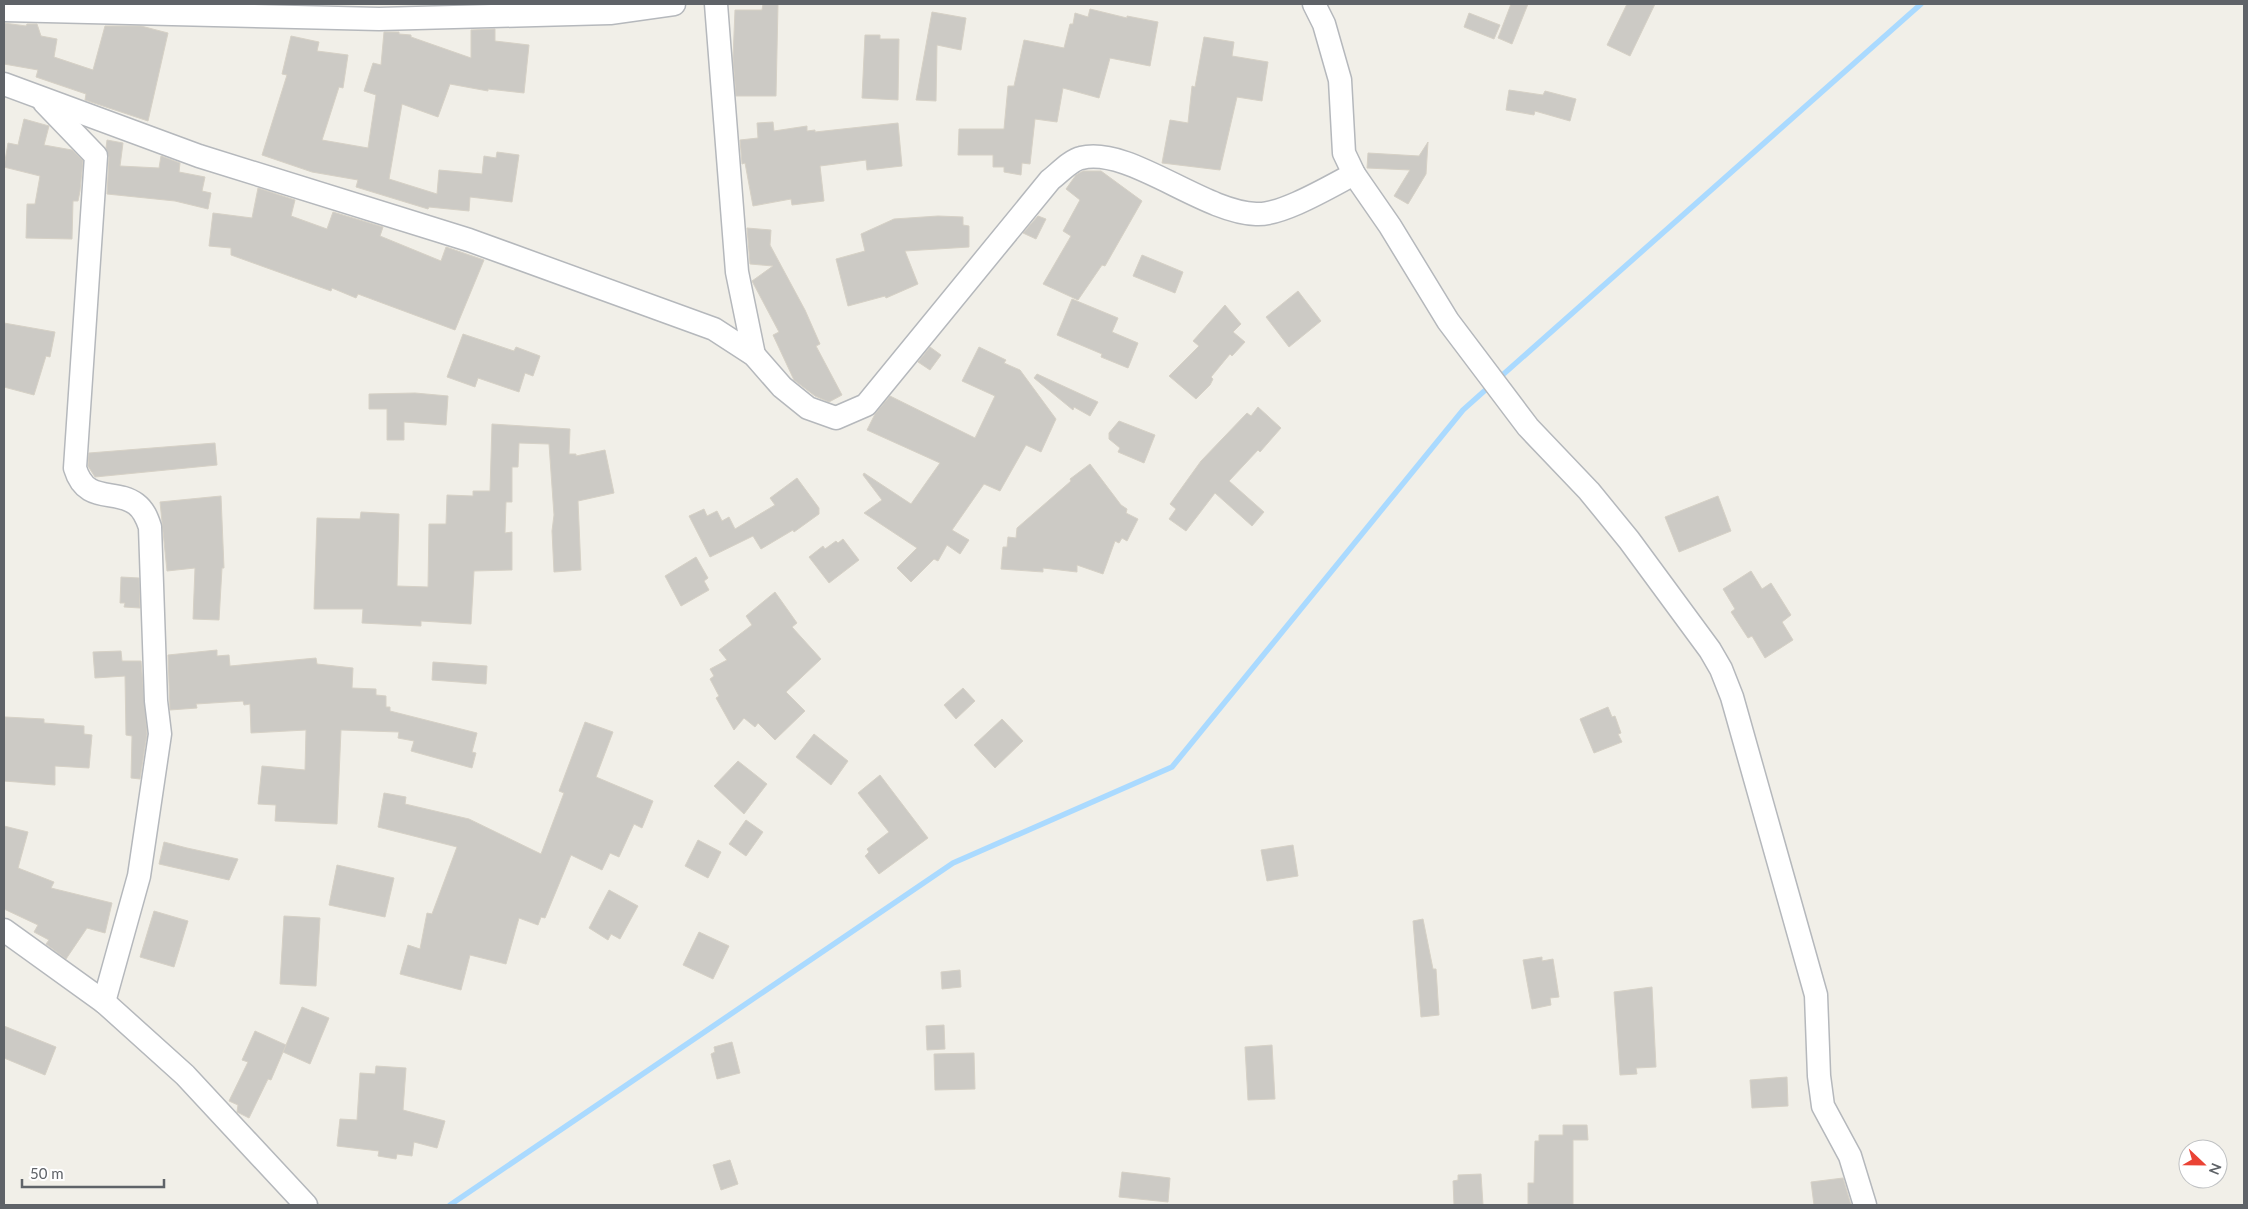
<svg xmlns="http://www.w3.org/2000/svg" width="2248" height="1209" font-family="Lato,sans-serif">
	<rect width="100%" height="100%" fill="#f1efe8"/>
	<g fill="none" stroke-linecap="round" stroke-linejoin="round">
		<g stroke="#aadaff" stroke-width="5.5">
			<polyline points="1498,379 1921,4"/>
			<polyline points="450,1205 953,863 1172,767 1463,410 1491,385"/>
		</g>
	</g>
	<g fill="#cccac5" stroke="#d6d1c6">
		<polygon points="763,4 778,4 776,96 736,96 733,58 735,10 762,10"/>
		<polygon points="1511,4 1528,4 1512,44 1498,38"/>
		<polygon points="1627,4 1655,4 1630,56 1607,45"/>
		<polygon points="1090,9 1127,18 1127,16 1158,22 1150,66 1110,58 1099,98 1063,88 1057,122 1035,119 1030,164 1022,163 1021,175 1004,172 1004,167 993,167 993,155 958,155 959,129 1004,129 1008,86 1014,86 1024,40 1064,48 1070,24 1073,24 1075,13 1088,17"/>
		<polygon points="932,12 966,18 961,50 937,45 936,101 916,100"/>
		<polygon points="1469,13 1500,25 1494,39 1464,27"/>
		<polygon points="4,23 26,26 27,24 37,24 41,36 57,39 54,57 93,70 105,26 141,26 168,33 148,121 85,100 86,94 36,77 38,70 4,64"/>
		<polygon points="495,29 495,41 529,45 524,93 488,89 488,91 450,84 438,117 402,104 389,179 437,194 439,170 482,174 484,156 496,158 497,152 519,155 512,202 470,197 469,211 429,207 428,209 356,187 358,180 312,172 262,155 287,75 282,74 291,36 319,42 317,51 348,55 343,88 339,87 322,140 368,148 376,95 364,91 373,63 381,65 384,32 399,32 399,34 411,35 411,37 471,58 471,30"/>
		<polygon points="865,35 880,35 880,39 899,39 898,100 862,98"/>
		<polygon points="1204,37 1234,42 1232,56 1268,62 1262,101 1237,97 1220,170 1162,163 1170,120 1188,123 1192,86 1195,87"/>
		<polygon points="1509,90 1543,95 1545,91 1576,99 1570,121 1535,111 1534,115 1506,110"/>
		<polygon points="24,119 49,126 44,145 72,150 83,161 80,191 78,201 73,201 72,239 26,238 27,204 35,204 40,176 4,167 8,143 18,145"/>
		<polygon points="773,122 774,131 807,126 807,131 815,130 815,132 898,123 902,166 867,170 866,160 820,166 824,201 792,205 791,199 753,206 745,163 742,164 740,140 758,138 757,123"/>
		<polygon points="107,140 123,143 120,166 159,168 161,156 180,163 179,172 205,177 202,191 211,193 208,209 175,201 107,194 109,157 106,148"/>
		<polygon points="1428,142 1426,174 1408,204 1394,196 1410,170 1367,168 1368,153 1419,156"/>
		<polygon points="1083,171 1101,171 1142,201 1105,266 1102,265 1078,300 1043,284 1071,236 1063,231 1080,200 1066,189 1076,175"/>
		<polygon points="258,188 295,200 291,216 327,229 333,212 383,227 380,236 441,261 446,247 484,260 455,330 358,294 356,298 332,288 331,291 231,255 231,248 209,246 213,213 252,218"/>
		<polygon points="938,216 963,217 963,225 969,226 969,247 905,251 918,284 886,298 885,296 848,306 836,259 865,251 861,234 894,219"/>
		<polygon points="1038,216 1046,219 1036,239 1023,233"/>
		<polygon points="747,228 771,230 770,245 805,310 820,344 816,346 842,395 829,402 815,396 794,380 773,335 779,332 752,281 773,266 750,264"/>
		<polygon points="1142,255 1183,272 1175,293 1133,276"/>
		<polygon points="1298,291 1321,321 1289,347 1266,317"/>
		<polygon points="1072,299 1118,318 1112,332 1138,343 1128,368 1101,357 1102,354 1057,335"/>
		<polygon points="1225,305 1241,324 1233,332 1245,342 1232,356 1230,354 1211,377 1213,379 1210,385 1196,399 1169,376 1199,346 1193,341"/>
		<polygon points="4,323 55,332 50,357 46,356 34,395 4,387"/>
		<polygon points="463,334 514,351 516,347 540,356 533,376 525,373 519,392 478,378 475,387 447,377"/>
		<polygon points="930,347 941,355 930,370 918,362"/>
		<polygon points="979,347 1006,360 1004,363 1020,370 1056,419 1041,452 1026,445 1000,491 984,484 952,530 969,540 960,554 947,545 938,561 934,559 911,582 897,568 917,548 864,513 882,500 863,475 864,473 911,504 940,463 867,430 875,414 890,396 975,438 995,396 962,381"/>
		<polygon points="1037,374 1098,402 1090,416 1074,407 1073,410 1034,378"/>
		<polygon points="415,393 448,396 446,425 404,422 404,440 387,440 387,409 369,409 369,394"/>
		<polygon points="1258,407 1281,428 1260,452 1258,450 1229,481 1264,512 1252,526 1215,493 1186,531 1169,519 1176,509 1170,504 1201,461 1247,413 1251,416"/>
		<polygon points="1119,421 1155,435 1144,463 1118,452 1120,448 1109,439 1109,433"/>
		<polygon points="492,424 570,429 569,454 576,454 576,456 605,450 614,493 578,501 581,570 554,572 552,531 554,515 549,444 519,443 518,467 512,467 512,502 506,502 505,533 512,532 512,570 474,571 471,624 421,621 421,626 362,623 363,609 314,609 317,518 360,519 361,512 399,514 397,586 428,587 429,524 446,524 447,495 473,496 473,491 490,491"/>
		<polygon points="215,443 217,465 95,477 88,466 89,453"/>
		<polygon points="1090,464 1121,505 1127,509 1126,513 1138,519 1127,541 1122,538 1119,543 1115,541 1103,574 1077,565 1077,572 1043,568 1043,572 1001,569 1003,547 1007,547 1008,537 1016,538 1017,528 1071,481 1070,479"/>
		<polygon points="797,478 819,508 819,514 794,532 793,530 761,549 753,536 710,557 689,516 704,509 707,516 717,511 722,521 729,517 735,529 775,505 770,498"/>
		<polygon points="221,496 224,568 222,568 219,620 193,619 195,568 167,571 160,502"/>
		<polygon points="1718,496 1731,531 1679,552 1665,517"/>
		<polygon points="843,539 859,560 829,583 809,557 823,546 825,549 836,541 838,543"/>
		<polygon points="696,557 708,578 704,581 709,590 681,606 665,576"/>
		<polygon points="1751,571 1762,589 1771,583 1791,615 1782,622 1793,640 1765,658 1752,636 1748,638 1731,612 1735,609 1723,589"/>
		<polygon points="121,577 139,578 140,608 124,607 125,603 120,603"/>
		<polygon points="775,592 797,623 792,627 821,659 786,692 805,711 775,740 758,723 755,727 744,718 734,730 716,698 719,696 710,679 714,676 710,669 727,660 719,650 752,625 746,616"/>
		<polygon points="217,650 217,656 229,655 230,666 316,658 317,664 353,668 352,688 376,689 376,695 386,696 386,707 390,707 390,711 477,733 472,752 476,753 472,768 411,751 414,741 398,738 399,732 341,730 337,824 275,821 276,805 258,804 262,766 305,770 306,730 251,733 250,704 244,705 243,701 196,704 197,708 170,710 168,655"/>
		<polygon points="121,651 122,661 141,661 147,734 140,779 131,778 132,736 126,735 125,676 95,678 93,652"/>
		<polygon points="433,662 487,666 486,684 432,680"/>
		<polygon points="963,688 975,701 956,719 944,705"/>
		<polygon points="1608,707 1612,717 1615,716 1621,733 1618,734 1622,742 1594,753 1580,719"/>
		<polygon points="5,717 44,719 44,723 84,726 84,734 92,735 89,768 55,766 55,785 4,781"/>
		<polygon points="1002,719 1023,741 995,768 974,745"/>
		<polygon points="585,722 613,732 596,777 653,801 642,828 634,824 619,857 610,853 602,870 571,855 545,918 541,917 538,925 519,918 506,964 470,955 461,990 400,974 408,945 420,949 427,913 432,914 457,847 378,827 384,793 406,797 405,804 469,819 541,854 564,793 559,791"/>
		<polygon points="814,734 848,761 831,785 796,757"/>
		<polygon points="738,761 767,784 744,814 714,786"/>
		<polygon points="880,775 928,838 879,874 865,856 869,852 867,849 889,832 858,793"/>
		<polygon points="746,820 763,832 746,856 729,844"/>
		<polygon points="4,826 28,832 18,868 54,882 51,888 112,903 105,933 87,928 66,959 46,944 49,940 34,932 38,925 4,909"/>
		<polygon points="698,840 721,852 708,878 685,866"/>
		<polygon points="164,842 187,848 238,859 229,880 159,864"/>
		<polygon points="1293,845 1298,876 1267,881 1261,850"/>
		<polygon points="337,865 394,878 385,917 329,905"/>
		<polygon points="609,890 638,906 620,939 611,934 608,940 589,928"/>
		<polygon points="154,911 188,921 174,967 140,957"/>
		<polygon points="284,916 320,918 316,986 280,984"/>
		<polygon points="1423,919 1433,969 1436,969 1439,1015 1421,1017 1413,921"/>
		<polygon points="699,932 729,946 713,979 683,965"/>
		<polygon points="1542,957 1542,961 1553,959 1559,997 1550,998 1551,1005 1532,1009 1523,960"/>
		<polygon points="960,970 961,987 942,989 941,972"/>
		<polygon points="1652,987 1656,1067 1636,1068 1637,1074 1620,1075 1614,992"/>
		<polygon points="302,1007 329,1018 310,1064 283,1052"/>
		<polygon points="944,1025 945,1049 927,1050 926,1026"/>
		<polygon points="4,1026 56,1047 45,1075 4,1058"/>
		<polygon points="255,1031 286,1045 271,1080 268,1079 249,1118 237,1112 238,1105 229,1101 248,1062 242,1060"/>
		<polygon points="732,1042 740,1073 717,1079 711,1054 715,1052 714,1047"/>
		<polygon points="1272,1045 1275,1099 1248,1100 1245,1047"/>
		<polygon points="974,1053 975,1089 935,1090 934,1054"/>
		<polygon points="376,1066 406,1068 403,1110 445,1121 437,1148 414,1142 412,1156 397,1154 396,1159 378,1156 379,1151 337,1146 340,1119 357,1120 360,1073 375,1074"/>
		<polygon points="1787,1077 1788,1106 1752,1108 1750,1080"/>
		<polygon points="1563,1125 1587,1125 1588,1140 1573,1140 1573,1205 1528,1204 1528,1183 1534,1183 1535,1141 1539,1141 1539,1135 1563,1135"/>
		<polygon points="730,1160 738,1184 721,1190 713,1165"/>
		<polygon points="1122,1172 1170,1178 1168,1202 1119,1197"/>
		<polygon points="1481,1174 1483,1205 1454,1205 1453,1181 1458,1180 1458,1175"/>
		<polygon points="1843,1178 1851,1205 1814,1205 1811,1182"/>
	</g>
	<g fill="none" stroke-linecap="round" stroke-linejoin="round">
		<g stroke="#b5b8bc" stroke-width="25">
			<g id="minor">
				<polyline points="716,4 737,272 754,355"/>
				<polyline points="1314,4 1324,24 1340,80 1344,153 1354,174 1390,226 1448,321 1528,427 1589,491 1629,540 1710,650 1721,669 1732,697 1816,995 1819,1076 1823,1106 1850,1156 1865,1205"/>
				<polyline points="4,10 379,19 610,13 674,4"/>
				<path d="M4 84 199 156 469 240 714 329 754 355 782 387 808 408 836 418 866 405 1050 180C1058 174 1071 160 1081 158 1129 146 1202 212 1256 214 1281 216 1331 186 1354 174"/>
				<path d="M44 102 96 156 75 468C86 505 115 488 136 504 144 510 147 518 150 527L156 701 160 734 139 876 104 1002"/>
				<polyline points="4,930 104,1002 185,1075 306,1205"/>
			</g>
		</g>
		<use href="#minor" stroke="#fff" stroke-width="22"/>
	</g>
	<rect width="2248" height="1209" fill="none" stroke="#5f6368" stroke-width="10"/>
	<g transform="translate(2203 1164) rotate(112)"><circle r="24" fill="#ffffff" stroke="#bfc1c3"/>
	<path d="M0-4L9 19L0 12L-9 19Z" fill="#ea4335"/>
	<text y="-8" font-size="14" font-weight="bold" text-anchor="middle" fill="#5f6368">N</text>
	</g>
	<path d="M22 1179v8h142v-8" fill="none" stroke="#5f6368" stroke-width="2.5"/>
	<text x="30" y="1179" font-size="15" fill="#5f6368" stroke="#ffffff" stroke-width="4" paint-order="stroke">50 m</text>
</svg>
